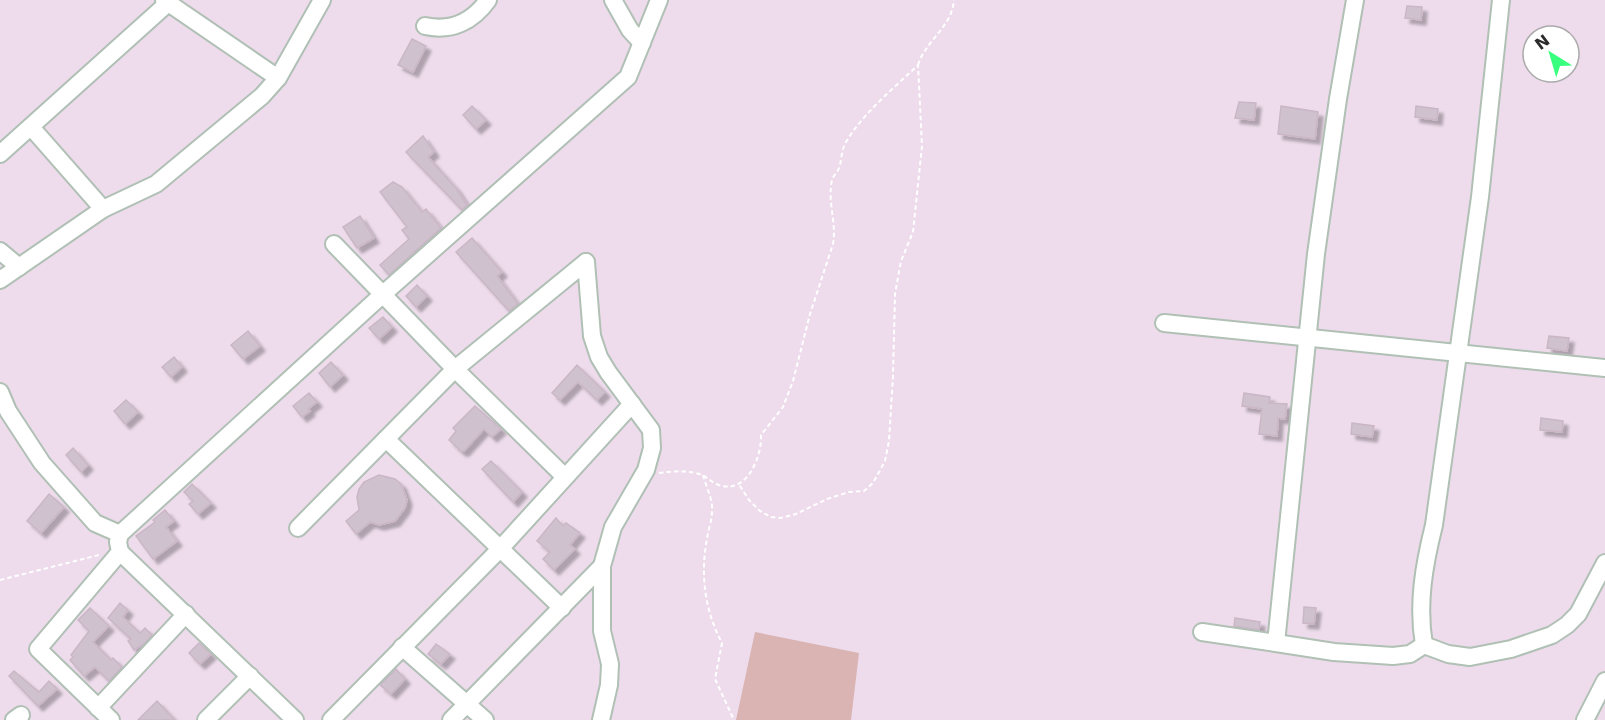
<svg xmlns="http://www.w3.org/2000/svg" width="1605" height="720" font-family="'DejaVu Sans',sans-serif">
	<defs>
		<filter id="shadow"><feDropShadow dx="5" dy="5" stdDeviation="1.5" flood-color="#0004"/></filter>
	</defs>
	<rect width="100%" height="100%" fill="#eedcec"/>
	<polygon fill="#d9b4b2" points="755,632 859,653 851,720 736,720"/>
	<g fill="#d0c1ce" stroke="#cab6c6" stroke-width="1.5" filter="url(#shadow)">
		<polygon points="1407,6 1422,7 1421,20 1405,18"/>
		<polygon points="412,39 426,46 413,72 398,65"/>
		<polygon points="1239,102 1256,103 1254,120 1235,118"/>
		<polygon points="472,106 486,120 476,129 463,115"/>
		<polygon points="1281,106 1318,112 1315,139 1278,134"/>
		<polygon points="1416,106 1438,109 1437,120 1415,117"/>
		<polygon points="423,136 434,152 428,157 456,188 467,205 462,210 406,152"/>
		<polygon points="393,182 402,187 422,212 426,209 441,228 389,275 380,265 409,239 402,230 407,227 380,192"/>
		<polygon points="360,216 374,238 357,248 343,227"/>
		<polygon points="472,238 502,272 497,276 518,304 509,311 456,252"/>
		<polygon points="417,285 427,296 416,307 406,296"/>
		<polygon points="383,317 392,327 379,339 369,328"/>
		<polygon points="248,331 260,346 243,359 231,345"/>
		<polygon points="1549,336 1569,338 1567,351 1547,348"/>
		<polygon points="174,357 182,367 171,377 162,367"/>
		<polygon points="331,362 343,375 330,387 319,373"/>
		<polygon points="577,365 605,392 597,400 578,382 560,400 552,393"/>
		<polygon points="309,393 317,402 308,409 310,411 302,417 293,406"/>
		<polygon points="1244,393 1270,397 1269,403 1287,404 1285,419 1278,418 1277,436 1259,434 1262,409 1242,406"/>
		<polygon points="126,400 138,412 125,424 114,411"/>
		<polygon points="475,406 501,429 492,437 484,429 464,451 461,451 449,440 456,431 453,428"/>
		<polygon points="1541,418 1563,421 1562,432 1540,430"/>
		<polygon points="1352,423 1374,426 1372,437 1351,434"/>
		<polygon points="73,448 88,465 81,472 66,455"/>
		<polygon points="491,461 522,492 513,502 482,469"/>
		<polygon points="379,475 395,479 401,484 407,500 405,508 395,521 379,525 370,522 356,534 346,521 359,510 357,497 359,489 364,482"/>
		<polygon points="192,484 211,503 198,514 189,504 193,501 184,492"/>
		<polygon points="49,494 64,507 41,533 27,521"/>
		<polygon points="165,510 174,521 166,527 177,541 153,559 136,536 155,522 153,520"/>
		<polygon points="556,518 563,526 566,523 580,533 570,545 575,549 554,570 543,559 550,552 537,541"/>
		<polygon points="120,603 128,610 123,617 140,633 145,628 152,635 144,644 134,650 128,641 131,639 108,618"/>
		<polygon points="1304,607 1316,608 1314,624 1303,623"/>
		<polygon points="90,608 109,626 93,642 111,660 113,658 122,667 109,681 95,667 84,676 70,660 73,657 71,655 89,631 78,620"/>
		<polygon points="1235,618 1260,622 1259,630 1234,626"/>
		<polygon points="199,643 211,654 200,664 189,653"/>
		<polygon points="436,644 450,654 441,664 428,654"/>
		<polygon points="396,669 405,679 391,694 380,685"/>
		<polygon points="14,671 39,692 49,681 57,689 38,706 9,676"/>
		<polygon points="157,701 175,720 138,720"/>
	</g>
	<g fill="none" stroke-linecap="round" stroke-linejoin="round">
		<g stroke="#b0c0b5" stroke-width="20">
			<g id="minor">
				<polyline points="164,0 278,78"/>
				<polyline points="613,0 630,30 642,43"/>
				<path d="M425 26C452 32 473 21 488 0"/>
				<polyline points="31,127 103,209"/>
				<polyline points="0,154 168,3"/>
				<polyline points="334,244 455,369 565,477"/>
				<polyline points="0,251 19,267"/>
				<polyline points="586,262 592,336 599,357 608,372 651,430 652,448 646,470 613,527 602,566 602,631 610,664 609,685 601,720"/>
				<polyline points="0,280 103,209 156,184 262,96 278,78 322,0"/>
				<polyline points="1164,323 1605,368"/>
				<polyline points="0,392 8,411 42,463 95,523 120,534"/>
				<polyline points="386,439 562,608"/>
				<polyline points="298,528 455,369 586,262"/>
				<polyline points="120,552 295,720"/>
				<polyline points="1202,632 1276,643 1316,254 1338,99 1355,0"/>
				<polyline points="1276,643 1334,652 1393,656 1410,654 1424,645"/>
				<path d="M1424 645C1417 604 1424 565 1434 525L1480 197 1501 0"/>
				<polyline points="1424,645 1448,654 1470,657 1511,649 1552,635 1567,625 1578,614 1605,563"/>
				<polyline points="402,647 485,720"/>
				<polyline points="98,708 186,614"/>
				<polyline points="14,720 21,715"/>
				<polyline points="111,720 38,649 120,552 118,542 120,534 382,295 628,77 659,0"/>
				<polyline points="206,720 250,676"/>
				<polyline points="331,720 500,549 632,404"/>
				<polyline points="451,720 602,566"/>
				<polyline points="1585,720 1605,681"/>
			</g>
		</g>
		<g stroke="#fff" stroke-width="2" stroke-dasharray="4.5 3" stroke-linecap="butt">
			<path d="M918 65C926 40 952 27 954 0"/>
			<path d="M659 473C673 471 689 470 702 475 708 478 713 483 719 485 747 495 762 456 761 435L783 407 793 381 810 314 833 244C837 223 827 201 832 180 833 176 837 173 839 168 842 159 841 151 846 142 864 112 893 89 918 65L922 146 913 232 901 261 895 294 893 376 889 441 885 461 873 483 864 491 849 492 827 499 796 514 781 518 771 517 760 511 749 500 738 483"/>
			<path d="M703 475C706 487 713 499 712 511 712 521 708 530 707 539 700 575 705 611 722 643L715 679 734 720"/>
			<polyline points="0,580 99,555"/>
		</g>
		<use href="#minor" stroke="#fff" stroke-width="16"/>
	</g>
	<g transform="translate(1551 54) rotate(323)"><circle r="28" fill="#ffffff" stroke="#aaaaaa" stroke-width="1.5"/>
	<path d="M0-4.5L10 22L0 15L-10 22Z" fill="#38ff7e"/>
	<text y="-9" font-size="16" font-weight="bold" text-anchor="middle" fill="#2b2b2b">N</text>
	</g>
</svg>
